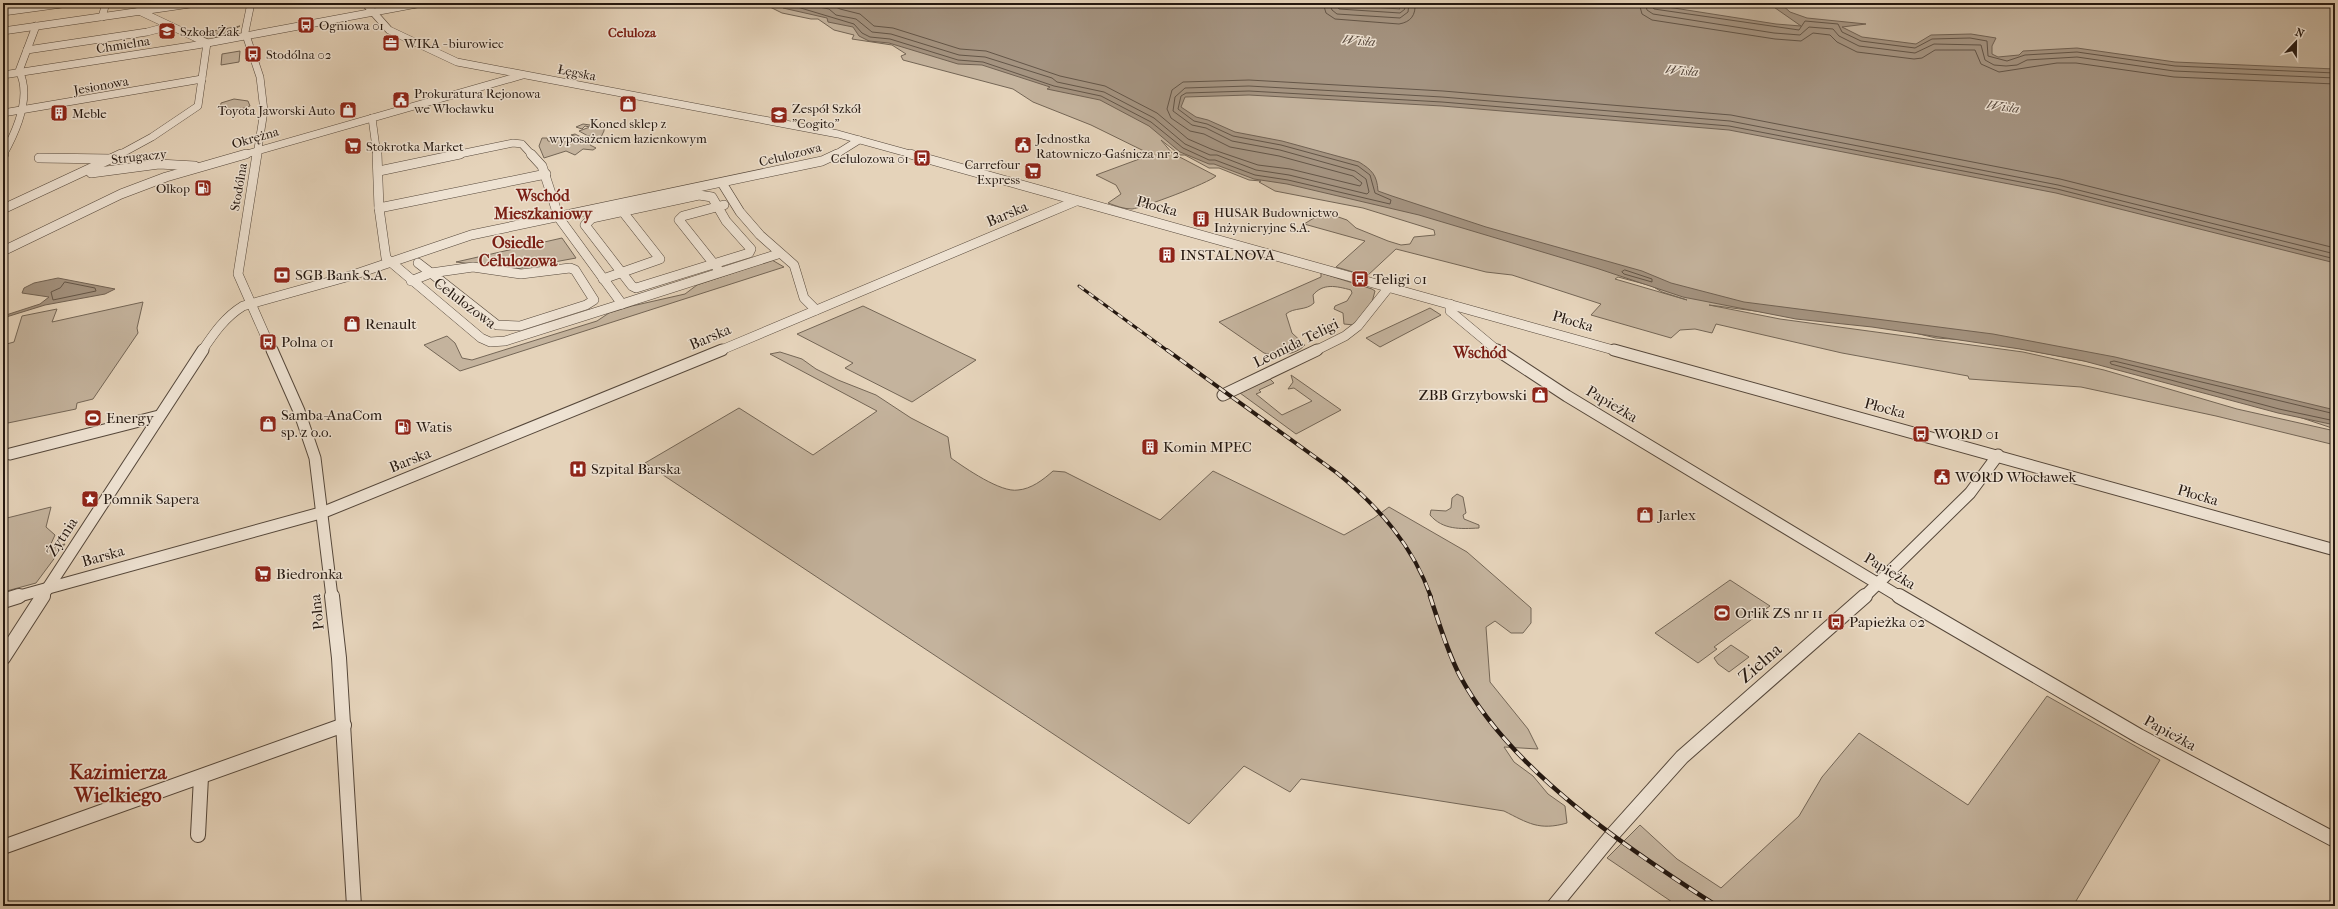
<svg xmlns="http://www.w3.org/2000/svg" width="2338" height="909" font-family="'IM FELL French Canon',serif">
	<rect width="100%" height="100%" fill="#e5d3ba"/>
	<filter id="stains"><feTurbulence type="fractalNoise" baseFrequency=".005" numOctaves="4"/><feColorMatrix values="0 0 0 0 .2 0 0 0 0 .09 0 0 0 0 .02 0 0 0 .5 -.17"/></filter>
	<radialGradient id="worn" r=".72"><stop offset=".6" stop-color="#630" stop-opacity="0"/><stop offset="1" stop-color="#630" stop-opacity=".3"/></radialGradient>
	<g fill="#c4b39d" stroke="#746656" fill-rule="evenodd">
		<path d="M762 3H2273L2282 7V3H2335V429L2290 414 2116 367 1980 341 1936 338 1902 330 1709 305 1780 319 2023 352 2104 370 2237 409 2335 431V445L2216 416 2081 387 1969 379 1968 376 1842 353 1716 324 1712 333 1695 329 1680 330 1671 338 1591 315 1601 304 1512 275 1486 272 1396 249 1367 276 1336 267 1365 241 1304 224 1324 212 1347 220 1356 228 1388 241 1401 245 1410 244 1414 237 1435 235 1434 230 1363 208 1275 191 1259 182 1261 181 1249 180 1219 168H1209L1185 155H1180L1161 140 1172 153 1216 176C1209 183 1142 208 1132 209 1124 209 1116 206 1108 203L1121 194 1116 185 1096 175 1142 158 1148 153 1091 125 1033 102 1013 89 903 60 901 56 906 54 892 45 852 39 854 35 834 30 818 19H811L782 13ZM1618 277 1652 286 1662 292 1687 300 1615 279Z"/>
		<polygon points="240,26 229,32 238,33 228,35 228,33 216,34 220,36 210,40 202,36 204,34 197,34"/>
		<polygon points="240,51 239,62 221,65 222,54"/>
		<polygon points="234,99 248,101 250,106 235,111 220,109 221,103"/>
		<polygon points="583,124 604,127 604,131 599,141 595,139 596,137 588,136 579,131 590,127 585,126 582,129 576,127"/>
		<polygon points="575,134 591,142 590,145 596,148 593,150 583,149 575,155 566,151 544,158 539,146 542,138 547,138 548,141 555,142 556,138 561,137 561,141 567,142 577,137 571,135"/>
		<polygon points="562,238 576,258 516,269 456,262"/>
		<polygon points="772,260 784,267 460,371 424,345 447,336 455,343 462,358 472,360 597,321 609,313 632,306 685,294 697,285"/>
		<path d="M1321 273 1372 289 1375 291 1372 302 1354 325 1344 324 1343 313 1334 309 1335 306 1347 301 1352 293 1351 290C1336 286 1323 283 1313 295L1314 303C1306 311 1294 307 1286 314L1292 333 1305 345C1296 355 1277 357 1264 353L1219 322 1321 277Z"/>
		<polygon points="143,302 137,328 138,333 93,399 77,403 76,409 3,424 3,345 14,342 22,316 57,309 52,322"/>
		<polygon points="863,306 976,360 912,402 845,368 853,363 797,334"/>
		<polygon points="1430,308 1441,315 1380,347 1366,338"/>
		<path d="M780 352 802 359 816 369 838 380 876 395 911 418 948 437 951 458C965 468 1001 493 1018 490 1031 489 1043 480 1053 471L1065 472 1160 520 1213 471 1344 535 1374 518 1389 507 1467 552 1531 608V623L1523 633H1511L1495 621 1486 627 1490 682 1528 729 1538 749 1504 747 1514 762 1533 776 1548 794 1565 806 1567 823C1539 831 1528 823 1504 811L1301 779 1290 792 1244 766 1189 824 645 463 739 408 813 455 877 411 770 354Z"/>
		<polygon points="1291,375 1341,410 1296,434 1240,393 1270,379 1274,383 1259,390 1261,392 1256,394 1282,415 1312,401 1294,388 1288,389 1293,382"/>
		<path d="M1457 494 1463 497 1466 513 1463 515 1464 519 1479 525V528C1460 529 1443 530 1430 515L1431 510 1446 511 1451 508 1452 498Z"/>
		<polygon points="51,507 46,527 55,535 49,548 65,544 36,583 3,592 3,519"/>
		<polygon points="1730,580 1770,606 1714,647 1717,649 1698,663 1655,633"/>
		<polygon points="1731,645 1749,657 1729,672 1718,664 1714,658"/>
		<polygon points="2047,696 2160,760 2073,906 1678,906 1607,858 1640,825 1677,859 1721,888 1799,816 1822,777 1859,733 1968,805"/>
	</g>
	<g fill="#a49380" stroke="#716253">
		<path d="M779 3H1318L1400 9 1395 3H1642L1776 24 1801 26 1768 3H1780L1790 12 1807 18 1866 24 1842 27 1862 37 1916 44 1931 35 1971 34 1996 38 1992 46V54L1998 57 2019 55 2023 51 2077 48 2175 62 2335 69V263L2056 193 1729 130 1442 106 1249 95 1185 97 1181 107 1196 117 1208 120 1235 132 1282 141 1359 162C1372 170 1377 175 1378 191L1392 196 1486 227 1642 271 1671 283 1744 302 1993 334 2115 357 2335 410V425L2278 413 2084 361 2020 349 1872 327 1796 319 1683 297 1596 268 1419 215 1287 184 1254 179 1214 164H1209L1180 152 1149 126 1100 100 1047 89 1050 87 982 65 958 64 889 43 869 41 859 36 853 27 828 22 827 18 783 8Z"/>
		<polygon points="58,278 115,289 105,294 45,305 3,318 3,316 40,304 49,297 22,293 24,288 34,283"/>
	</g>
	<g fill="none" stroke-linecap="round" stroke-linejoin="round">
		<g stroke="#645648" stroke-width="1">
			<polyline points="784,3 854,24 862,33 870,37 890,39 958,60 983,62 1054,86 1101,96 1151,122 1183,148 1209,160 1215,160 1255,175 1288,180 1390,204 1391,200 1375,193 1370,175 1358,166 1281,145 1233,136 1207,124 1194,121 1178,109 1181,96 1186,93 1249,91 1442,102 1729,126 2057,189 2335,259"/>
			<polyline points="799,3 829,9 836,15 856,19 872,32 891,34 959,55 985,57 1052,78 1057,82 1104,92 1154,118 1185,144 1210,155 1217,155 1256,170 1289,175 1367,194 1369,192 1366,179 1355,171 1280,150 1232,141 1206,128 1192,125 1173,111 1175,97 1185,88 1249,86 1442,97 1730,121 2058,185 2335,254"/>
			<polyline points="828,3 840,9 860,14 874,26 893,28 960,49 986,51 1060,76 1105,86 1157,113 1188,139 1211,149 1258,165 1290,169 1360,186 1362,183 1353,176 1279,156 1230,147 1204,134 1190,131 1171,118 1167,109 1172,90 1183,82 1249,80 1443,91 1731,115 2060,179 2335,248"/>
			<path d="M1323 3 1326 13 1335 19 1399 24C1411 22 1416 15 1415 3"/>
			<polyline points="1329,3 1332,10 1337,14 1400,18 1408,12 1409,3"/>
			<polyline points="1335,3 1339,9 1400,13 1405,9 1402,3"/>
			<polyline points="1639,3 1642,14 1652,20 1775,39 1801,41 1813,33 1830,35 1837,42 1857,52 1914,59 1922,58 1935,50 1975,50 1981,64 1999,72 2057,63 2076,63 2174,77 2335,84"/>
			<polyline points="1645,3 1647,10 1653,14 1774,33 1800,35 1809,27 1833,29 1839,36 1859,46 1915,53 1934,44 1981,45 1985,60 1994,65 2006,66 2017,65 2027,60 2077,57 2174,71 2335,78"/>
			<polyline points="1650,3 1654,9 1799,30 1805,21 1838,24 1842,32 1861,41 1915,48 1932,39 1970,38 1987,41 1988,56 2007,61 2025,55 2077,52 2175,66 2335,73"/>
			<polygon points="1625,270 1652,279 1652,282 1624,274 1622,272"/>
			<polygon points="65,282 95,288 96,291 53,300 51,292 60,288"/>
			<polyline points="2335,414 2114,361 2110,362 2111,364 2279,409 2335,421"/>
		</g>
		<g stroke="#55473a" stroke-width="8">
			<g id="minor-far3">
				<polyline points="251,3 245,32 260,77 264,111 257,155"/>
				<polyline points="365,3 389,30 457,62 838,134 914,155"/>
				<polyline points="139,11 207,43"/>
				<polyline points="3,12 69,3"/>
				<polyline points="102,17 106,3"/>
				<polyline points="3,31 197,3"/>
				<polyline points="27,50 147,32 170,26"/>
				<polyline points="3,75 197,45 422,3"/>
				<polyline points="3,113 202,79"/>
				<polyline points="372,118 377,155"/>
				<path d="M3 155C16 132 32 96 19 71L36 26"/>
				<polyline points="119,155 152,137 198,106 207,43"/>
				<polyline points="243,155 523,75"/>
				<polyline points="455,155 513,143 522,144 532,155"/>
				<polyline points="835,155 859,140"/>
			</g>
		</g>
		<g stroke="#55473a" stroke-width="10">
			<g id="minor-far2">
				<polyline points="257,154 238,274 272,351"/>
				<polyline points="377,154 379,208 386,258 481,338 490,342 505,341 622,304"/>
				<polyline points="531,154 542,166 559,218 622,304 778,254"/>
				<polyline points="910,154 1617,351"/>
				<polyline points="3,156 4,154"/>
				<polyline points="39,158 112,159"/>
				<polyline points="379,171 460,154"/>
				<polyline points="91,173 159,164 195,166"/>
				<polyline points="722,183 740,212 760,235 794,265 804,298 816,310"/>
				<polygon points="699,195 712,197 726,221 751,249 749,253 636,288 632,286 585,225 592,218"/>
				<polyline points="379,208 546,174"/>
				<polyline points="3,209 121,154"/>
				<polyline points="3,251 121,194 166,177 246,154"/>
				<polyline points="418,263 431,273"/>
				<polygon points="473,267 521,274 570,268 575,270 594,300 586,305 520,326 497,325 431,273"/>
				<polyline points="718,269 679,220 683,216 724,205"/>
				<polyline points="603,279 660,259 623,212"/>
				<polyline points="411,281 431,273"/>
				<polyline points="1450,304 1450,311 1498,351"/>
				<path d="M202 351C214 333 225 317 243 306L350 276 471 235 822 161 837 154"/>
				<polyline points="719,351 1076,201"/>
				<polyline points="1315,351 1345,336 1358,326 1389,287"/>
			</g>
		</g>
		<g stroke="#55473a" stroke-width="13">
			<g id="minor-far1">
				<polyline points="272,350 299,411 315,458 332,597"/>
				<polyline points="1497,350 1567,396 1900,597"/>
				<polyline points="1614,350 2335,550"/>
				<polyline points="1223,395 1317,350"/>
				<polyline points="10,454 159,416"/>
				<polyline points="16,597 324,512 722,350"/>
				<polyline points="42,597 203,350"/>
				<polyline points="1864,597 1970,493 1998,455"/>
			</g>
		</g>
		<g stroke="#55473a" stroke-width="16">
			<g id="minor">
				<polyline points="332,596 339,658 354,906"/>
				<polyline points="1899,596 2139,736 2335,840"/>
				<polyline points="3,601 19,596"/>
				<polyline points="3,658 43,596"/>
				<polyline points="198,835 201,777"/>
				<polyline points="3,847 344,725"/>
				<polyline points="1554,906 1613,834 1682,757 1865,596"/>
			</g>
		</g>
		<use href="#minor-far3" stroke="#eee2d2" stroke-width="7"/>
		<use href="#minor-far2" stroke="#eee2d2" stroke-width="9"/>
		<use href="#minor-far1" stroke="#eee2d2" stroke-width="11"/>
		<use href="#minor" stroke="#eee2d2" stroke-width="14"/>
		<g stroke="#251810" stroke-width="3">
			<polyline id="rail-far2" points="1079,286 1168,351"/>
		</g>
		<g stroke="#251810" stroke-width="4">
			<path id="rail-far1" d="M1167 350 1337 473C1379 507 1413 546 1431 597"/>
		</g>
		<g stroke="#251810" stroke-width="4.5">
			<path id="rail" d="M1430 596C1439 623 1447 651 1460 676 1511 771 1628 849 1717 906"/>
		</g>
		<use href="#rail-far2" stroke="#eee2d2" stroke-width="2" stroke-dasharray="6" stroke-linecap="butt"/>
		<use href="#rail-far1" stroke="#eee2d2" stroke-width="2.5" stroke-dasharray="8" stroke-linecap="butt"/>
		<use href="#rail" stroke="#eee2d2" stroke-width="3" stroke-dasharray="10" stroke-linecap="butt"/>
	</g>
	<defs>
		<g id="bus-square" transform="scale(0.9)"><rect x="-9" y="-9" width="18" height="18" rx="4" fill="#8f2418" stroke="#eee2d2"/><path d="M-5-6H5V4H4V6H2V4H-2V6H-4V4H-5ZM-3.5-4V0h7V-4ZM-3.5 1.2v1.5H-2V1.2ZM2 1.2v1.5H3.5V1.2Z" fill="#fff"/></g>
		<g id="school-square" transform="scale(0.9)"><rect x="-9" y="-9" width="18" height="18" rx="4" fill="#8f2418" stroke="#eee2d2"/><path d="M0-5L7-2L0 1L-7-2ZM-4 1L0 2.5L4 1V4Q0 6-4 4Z" fill="#fff"/></g>
		<g id="office-square" transform="scale(0.9)"><rect x="-9" y="-9" width="18" height="18" rx="4" fill="#8f2418" stroke="#eee2d2"/><path d="M-6-3h4V-5.5h4V-3h4V5H-6ZM-1-4.5V-3h2v-1.5ZM-6 0V1H6V0Z" fill="#fff"/></g>
		<g id="civic-square" transform="scale(0.9)"><rect x="-9" y="-9" width="18" height="18" rx="4" fill="#8f2418" stroke="#eee2d2"/><path d="M-.6-6.5H3V-4.5H.6V-3L4-1V1h2V6H-6V1h2V-1L-.6-3ZM-1.2 2.5V6h2.4V2.5Z" fill="#fff"/></g>
		<g id="shop-square" transform="scale(0.9)"><rect x="-9" y="-9" width="18" height="18" rx="4" fill="#8f2418" stroke="#eee2d2"/><path d="M-5-2.5h2.3a2.7 3.5 0 0 1 5.4 0H5L5.5 6h-11ZM-1.5-2.5h3a1.5 2.3 0 0 0-3 0Z" fill="#fff"/></g>
		<g id="building-square" transform="scale(0.9)"><rect x="-9" y="-9" width="18" height="18" rx="4" fill="#8f2418" stroke="#eee2d2"/><path d="M-4-6H4V6H1V3H-1V6H-4ZM-2.5-4.3h1.7v1.8h-1.7ZM.8-4.3h1.7v1.8H.8ZM-2.5-1h1.7V.8h-1.7ZM.8-1h1.7V.8H.8Z" fill="#fff"/></g>
		<g id="supermarket-square" transform="scale(0.9)"><rect x="-9" y="-9" width="18" height="18" rx="4" fill="#8f2418" stroke="#eee2d2"/><path d="M-6-5.5h2.5l.6 2H6L4.5 2H-2.5L-4.4-4H-6ZM-1.5 3.2a1.3 1.3 0 1 0 .1 0ZM3 3.2a1.3 1.3 0 1 0 .1 0Z" fill="#fff"/></g>
		<g id="fuel-square" transform="scale(0.9)"><rect x="-9" y="-9" width="18" height="18" rx="4" fill="#8f2418" stroke="#eee2d2"/><path d="M-5.5-6h7V0h2V4h1.3V-2.5L3-4.5l.8-.8L6-3V5H2.5V1h-1V6h-7ZM-4.2-4.7v3.2H.2V-4.7Z" fill="#fff"/></g>
		<g id="bank-square" transform="scale(0.9)"><rect x="-9" y="-9" width="18" height="18" rx="4" fill="#8f2418" stroke="#eee2d2"/><path d="M-6-4H6V4H-6ZM0-2.3a2.3 2.3 0 1 0 0 4.6a2.3 2.3 0 1 0 0-4.6Z" fill="#fff"/></g>
		<g id="stadium-square" transform="scale(0.9)"><rect x="-9" y="-9" width="18" height="18" rx="4" fill="#8f2418" stroke="#eee2d2"/><path d="M0-5a6.5 5 0 1 0 0 10a6.5 5 0 1 0 0-10ZM-3.5-1.8h7v3.6h-7Z" fill="#fff"/></g>
		<g id="hospital-square" transform="scale(0.9)"><rect x="-9" y="-9" width="18" height="18" rx="4" fill="#8f2418" stroke="#eee2d2"/><path d="M-5-5h3v3.5h4V-5h3V5h-3V1.5h-4V5h-3Z" fill="#fff"/></g>
		<g id="sight-square" transform="scale(0.9)"><rect x="-9" y="-9" width="18" height="18" rx="4" fill="#8f2418" stroke="#eee2d2"/><path d="M0-6L1.8-2.2L6-1.7L2.9 1.2L3.7 5.4L0 3.3L-3.7 5.4L-2.9 1.2L-6-1.7L-1.8-2.2Z" fill="#fff"/></g>
	</defs>
	<g fill-rule="evenodd">
		<use href="#bus-square" x="306" y="25"/>
		<use href="#school-square" x="167" y="31"/>
		<use href="#office-square" x="391" y="43"/>
		<use href="#bus-square" x="253" y="54"/>
		<use href="#civic-square" x="401" y="100"/>
		<use href="#shop-square" x="628" y="104"/>
		<use href="#shop-square" x="348" y="110"/>
		<use href="#building-square" x="59" y="113"/>
		<use href="#school-square" x="779" y="115"/>
		<use href="#civic-square" x="1023" y="145"/>
		<use href="#supermarket-square" x="353" y="146"/>
		<use href="#bus-square" x="922" y="158"/>
		<use href="#supermarket-square" x="1033" y="171"/>
		<use href="#fuel-square" x="203" y="188"/>
		<use href="#building-square" x="1201" y="219"/>
		<use href="#building-square" x="1167" y="255"/>
		<use href="#bank-square" x="282" y="275"/>
		<use href="#bus-square" x="1360" y="279"/>
		<use href="#shop-square" x="352" y="324"/>
		<use href="#bus-square" x="268" y="342"/>
		<use href="#shop-square" x="1540" y="395"/>
		<use href="#stadium-square" x="93" y="418"/>
		<use href="#shop-square" x="268" y="424"/>
		<use href="#fuel-square" x="403" y="427"/>
		<use href="#bus-square" x="1921" y="434"/>
		<use href="#building-square" x="1150" y="447"/>
		<use href="#hospital-square" x="578" y="469"/>
		<use href="#civic-square" x="1942" y="477"/>
		<use href="#sight-square" x="90" y="499"/>
		<use href="#shop-square" x="1645" y="515"/>
		<use href="#supermarket-square" x="263" y="574"/>
		<use href="#stadium-square" x="1722" y="613"/>
		<use href="#bus-square" x="1836" y="622"/>
	</g>
	<g text-anchor="middle" stroke-width="3" stroke-linejoin="round" paint-order="stroke">
		<g font-size="13" fill="#251810" stroke="#eee2d2" text-anchor="start">
			<text x="319" y="30">Ogniowa 01</text>
			<text x="180" y="36">Szkoła Żak</text>
			<text x="404" y="48">WIKA - biurowiec</text>
			<text x="266" y="59">Stodólna 02</text>
			<text x="414" y="98">Prokuratura Rejonowa<tspan x="414" dy="15">we Włocławku</tspan></text>
			<text x="792" y="113">Zespół Szkół<tspan x="792" dy="15">"Cogito"</tspan></text>
			<text x="335" y="115" text-anchor="end">Toyota Jaworski Auto</text>
			<text x="72" y="118">Meble</text>
			<text x="628" y="128" text-anchor="middle">Koned sklep z<tspan x="628" dy="15">wyposażeniem łazienkowym</tspan></text>
			<text x="1036" y="143">Jednostka<tspan x="1036" dy="15">Ratowniczo-Gaśnicza nr 2</tspan></text>
			<text x="366" y="151">Stokrotka Market</text>
			<text x="909" y="163" text-anchor="end">Celulozowa 01</text>
			<text x="1020" y="169" text-anchor="end">Carrefour<tspan x="1020" dy="15">Express</tspan></text>
			<text x="190" y="193" text-anchor="end">Olkop</text>
			<text x="1214" y="217">HUSAR Budownictwo<tspan x="1214" dy="15">Inżynieryjne S.A.</tspan></text>
		</g>
		<g font-size="13" font-weight="bold" fill="#7a1f14" stroke="#eee2d2">
			<text x="632" y="37">Celuloza</text>
		</g>
		<g font-size="13" font-style="italic" fill="#58493d" stroke="#eee2d2">
			<text transform="translate(1359 40) rotate(5)" y="5">Wisła</text>
			<text transform="translate(1682 70) rotate(5)" y="5">Wisła</text>
			<text transform="translate(2003 106) rotate(8)" y="5">Wisła</text>
		</g>
		<g font-size="13" fill="#251810" stroke="#eee2d2">
			<text transform="translate(123 44) rotate(-9)" y="5">Chmielna</text>
			<text transform="translate(577 72) rotate(11)" y="5">Łęgska</text>
			<text transform="translate(101 85) rotate(-10)" y="5">Jesionowa</text>
			<text transform="translate(255 137) rotate(-16)" y="5">Okrężna</text>
			<text transform="translate(790 154) rotate(-14)" y="5">Celulozowa</text>
			<text transform="translate(139 156) rotate(-6)" y="5">Strugaczy</text>
			<text transform="translate(238 187) rotate(-80)" y="5">Stodólna</text>
		</g>
		<g font-size="15" fill="#251810" stroke="#eee2d2">
			<text transform="translate(1157 206) rotate(15)" y="5">Płocka</text>
			<text transform="translate(1007 214) rotate(-23)" y="5">Barska</text>
			<text transform="translate(465 303) rotate(37)" y="5">Celulozowa</text>
			<text transform="translate(1573 321) rotate(16)" y="5">Płocka</text>
			<text transform="translate(710 337) rotate(-23)" y="5">Barska</text>
			<text transform="translate(1296 343) rotate(-26)" y="5">Leonida Teligi</text>
			<text transform="translate(1612 404) rotate(31)" y="5">Papieżka</text>
			<text transform="translate(1885 408) rotate(15)" y="5">Płocka</text>
			<text transform="translate(410 460) rotate(-22)" y="5">Barska</text>
			<text transform="translate(2198 495) rotate(16)" y="5">Płocka</text>
			<text transform="translate(62 537) rotate(-57)" y="5">Żytnia</text>
			<text transform="translate(103 556) rotate(-16)" y="5">Barska</text>
			<text transform="translate(1890 571) rotate(31)" y="5">Papieżka</text>
			<text transform="translate(317 612) rotate(-96)" y="5">Polna</text>
			<text transform="translate(2170 733) rotate(29)" y="5">Papieżka</text>
		</g>
		<g font-size="15" fill="#251810" stroke="#eee2d2" text-anchor="start">
			<text x="1180" y="260">INSTALNOVA</text>
			<text x="295" y="280">SGB Bank S.A.</text>
			<text x="1373" y="284">Teligi 01</text>
			<text x="365" y="329">Renault</text>
			<text x="281" y="347">Polna 01</text>
			<text x="1527" y="400" text-anchor="end">ZBB Grzybowski</text>
			<text x="281" y="420">Samba-AnaCom<tspan x="281" dy="17">sp. z o.o.</tspan></text>
			<text x="106" y="423">Energy</text>
			<text x="416" y="432">Watis</text>
			<text x="1934" y="439">WORD 01</text>
			<text x="1163" y="452">Komin MPEC</text>
			<text x="591" y="474">Szpital Barska</text>
			<text x="1955" y="482">WORD Włocławek</text>
			<text x="103" y="504">Pomnik Sapera</text>
			<text x="1658" y="520">Jarlex</text>
			<text x="276" y="579">Biedronka</text>
			<text x="1735" y="618">Orlik ZS nr 11</text>
			<text x="1849" y="627">Papieżka 02</text>
		</g>
		<g font-size="16" font-weight="bold" fill="#7a1f14" stroke="#eee2d2">
			<text x="543" y="201">Wschód<tspan x="543" dy="18">Mieszkaniowy</tspan></text>
		</g>
		<g font-size="16" font-weight="bold" fill="#7a1f14" stroke="#eee2d2">
			<text x="518" y="248">Osiedle<tspan x="518" dy="18">Celulozowa</tspan></text>
			<text x="1480" y="358">Wschód</text>
		</g>
		<g font-size="18" fill="#251810" stroke="#eee2d2">
			<text transform="translate(1760 663) rotate(-41)" y="6">Zielna</text>
		</g>
		<g font-size="20" font-weight="bold" fill="#7a1f14" stroke="#eee2d2">
			<text x="118" y="779">Kazimierza<tspan x="118" dy="23">Wielkiego</tspan></text>
		</g>
	</g>
	<rect width="2338" height="909" fill="none" stroke="#e5d3ba" stroke-width="16"/>
	<rect x="4" y="4" width="2330" height="901" fill="none" stroke="#251810" stroke-width="2"/>
	<rect x="8" y="8" width="2322" height="893" fill="none" stroke="#251810"/>
	<g transform="translate(2296 42) rotate(22)" stroke="#eee2d2" stroke-width="3" paint-order="stroke">
	<path d="M0-3L7 15L0 10L-7 15Z" fill="#251810"/>
	<text y="-6" font-size="11" font-weight="bold" text-anchor="middle" fill="#251810">N</text>
	</g>
	<rect width="100%" height="100%" filter="url(#stains)"/>
	<rect width="100%" height="100%" fill="url(#worn)"/>
</svg>
